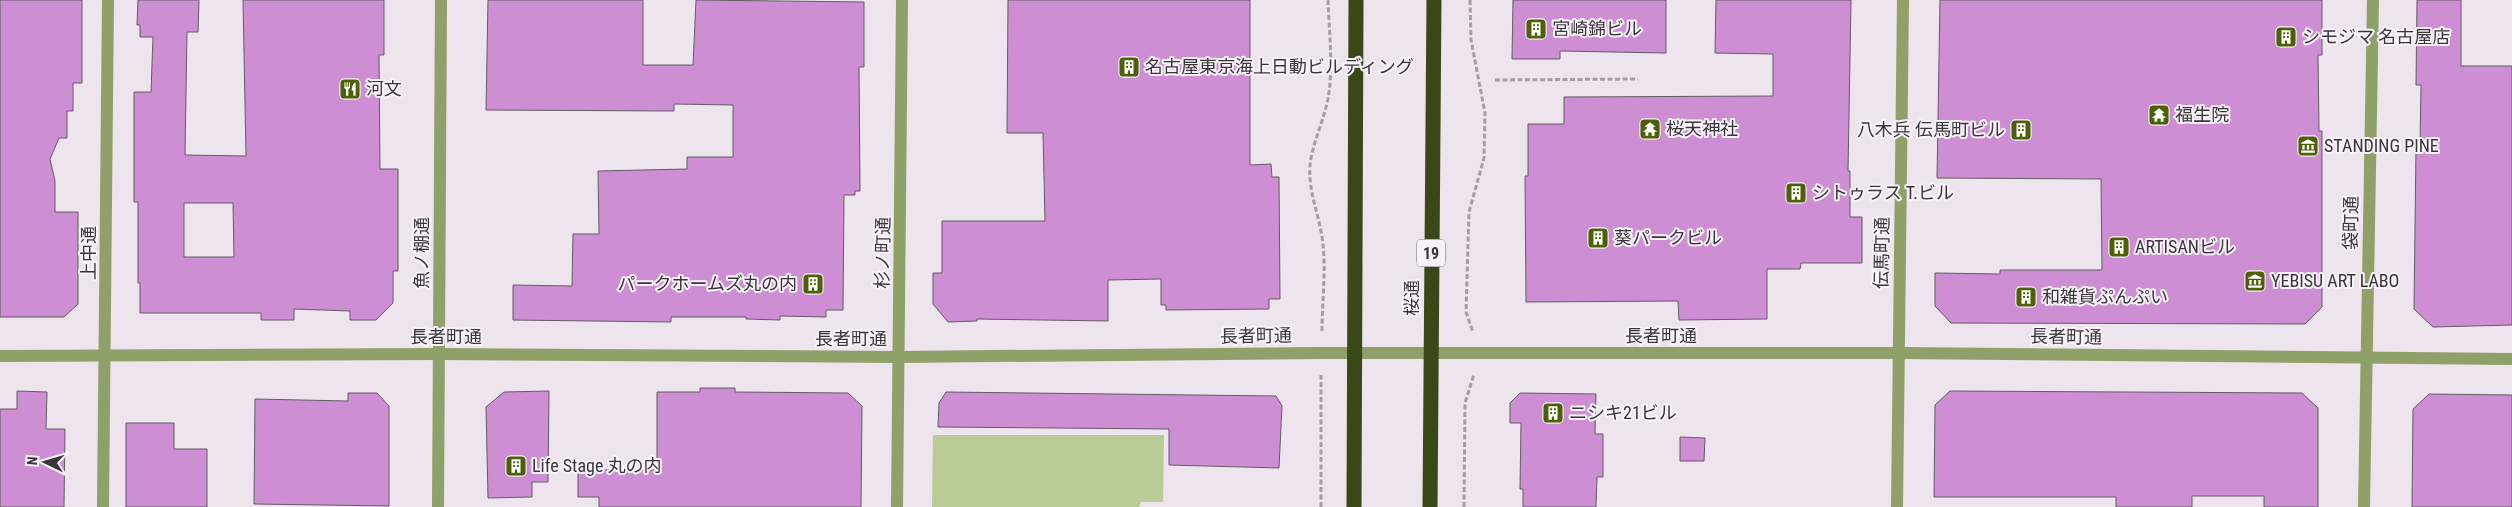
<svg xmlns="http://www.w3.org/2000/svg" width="2512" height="507" font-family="'Roboto Condensed','Noto Sans JP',sans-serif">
	<rect width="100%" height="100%" fill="#ede4ed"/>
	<polygon fill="#bacc96" points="933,435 1164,435 1163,502 1141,502 1139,507 932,507"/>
	<g fill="#cd8ed3" stroke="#635c63" fill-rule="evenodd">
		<polygon points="0,0 82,0 82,83 73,83 73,111 67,111 67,138 59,138 50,159 55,181 55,212 78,212 78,304 64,317 0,317"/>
		<path d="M138 0H199L198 32H187L185 155 246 156 243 0H384V55H379L380 169H398V271H393V303L376 320H350V311L294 309V320H261V313H140V283H138V202H134V92H151L153 37H140V25H137ZM184 203H233L234 257H184Z"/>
		<polygon points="488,0 643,0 643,65 693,65 696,0 864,2 864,67 859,67 860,191 855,191 855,195 844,195 843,310 826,310 826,317 780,316 780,320 746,319 746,317 671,317 671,322 513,320 513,285 572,286 573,234 599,234 598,171 687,169 687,157 733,157 733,105 674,104 674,111 486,110"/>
		<polygon points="1008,0 1250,0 1250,165 1271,164 1272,177 1279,177 1280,299 1269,299 1269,309 1166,310 1166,305 1161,305 1161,279 1108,280 1108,321 977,319 977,321 948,322 933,304 933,273 942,273 942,221 1045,221 1043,133 1007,133"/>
		<polygon points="1513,0 1666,0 1666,53 1560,51 1560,59 1512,59"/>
		<polygon points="1716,0 1851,0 1848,171 1850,171 1850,217 1862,217 1862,263 1801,263 1800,269 1767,269 1767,319 1679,320 1678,301 1526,302 1525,176 1528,176 1528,124 1564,124 1564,97 1773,96 1773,54 1715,53"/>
		<polygon points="1940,0 2322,0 2322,55 2318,55 2319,131 2322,131 2322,307 2305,324 1951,323 1935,306 1935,273 2000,274 2000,270 2102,270 2101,179 1937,178"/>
		<polygon points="2417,0 2461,0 2461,66 2512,66 2512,325 2433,327 2414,309 2416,147 2420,147 2421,85 2416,85"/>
		<polygon points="700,388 735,388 735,392 848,393 862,406 861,507 599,507 599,497 578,497 578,470 657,470 657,392 700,392"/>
		<polygon points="17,391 47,392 46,429 65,429 64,507 0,507 0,409 17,409"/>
		<polygon points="549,391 548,482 532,482 532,497 488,498 486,407 504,392"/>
		<polygon points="1950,391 2302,393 2318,408 2318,507 2264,507 2264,496 2192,496 2192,507 2116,507 2116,497 1934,497 1935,405"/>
		<polygon points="946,392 1276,396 1282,406 1279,468 1169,465 1169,429 938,427 939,403"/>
		<polygon points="348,393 377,393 389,406 389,506 254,504 255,399 348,401"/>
		<polygon points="1520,393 1596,394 1595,434 1603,434 1603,477 1597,477 1596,507 1523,507 1523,489 1520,489 1521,423 1510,423 1510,403"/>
		<polygon points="2429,394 2512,395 2512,507 2412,507 2413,409"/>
		<polygon points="126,423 174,423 174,449 207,449 207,507 126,507"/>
		<polygon points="1680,437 1705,438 1704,461 1680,461"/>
	</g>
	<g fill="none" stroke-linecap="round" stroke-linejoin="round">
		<g stroke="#a49da4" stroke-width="3" stroke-dasharray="5 2.5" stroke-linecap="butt">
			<polyline points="1470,0 1471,40 1485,113 1484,158 1469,212 1466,312 1473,332"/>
			<polyline points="1495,80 1638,79"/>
			<path d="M1322 331C1322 303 1326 272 1323 244 1320 216 1308 193 1310 165 1313 140 1326 117 1329 92 1333 64 1329 28 1328 0"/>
			<polyline points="1321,507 1321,375"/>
			<polyline points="1464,507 1465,403 1474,374"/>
		</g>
		<g stroke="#8fa068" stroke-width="12">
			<polyline points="0,356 439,354 899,357 1321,353 1899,353 2512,359"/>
			<polyline points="103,507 108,0"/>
			<polyline points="438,507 441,0"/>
			<polyline points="897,507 902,0"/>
			<polyline points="1897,507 1903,0"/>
			<polyline points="2364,507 2373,0"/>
		</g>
		<g stroke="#3a4717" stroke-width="15">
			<polyline points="1354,507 1356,0"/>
			<polyline points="1430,507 1434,0"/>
		</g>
	</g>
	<defs>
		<g id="building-square" transform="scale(1.125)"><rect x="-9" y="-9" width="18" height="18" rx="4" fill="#4c6008" stroke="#faf2fb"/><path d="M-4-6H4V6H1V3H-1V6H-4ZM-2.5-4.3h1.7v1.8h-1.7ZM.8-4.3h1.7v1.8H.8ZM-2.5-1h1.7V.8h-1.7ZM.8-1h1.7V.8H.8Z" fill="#fff"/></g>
		<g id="restaurant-square" transform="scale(1.125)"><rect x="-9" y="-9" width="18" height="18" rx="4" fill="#4c6008" stroke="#faf2fb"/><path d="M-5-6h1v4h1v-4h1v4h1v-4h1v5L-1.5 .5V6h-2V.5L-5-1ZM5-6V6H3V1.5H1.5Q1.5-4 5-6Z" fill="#fff"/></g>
		<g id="temple-square" transform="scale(1.125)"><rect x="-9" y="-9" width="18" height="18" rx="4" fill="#4c6008" stroke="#faf2fb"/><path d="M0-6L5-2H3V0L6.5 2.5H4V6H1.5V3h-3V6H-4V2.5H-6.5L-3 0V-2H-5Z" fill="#fff"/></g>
		<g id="museum-square" transform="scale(1.125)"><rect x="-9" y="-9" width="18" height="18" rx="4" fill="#4c6008" stroke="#faf2fb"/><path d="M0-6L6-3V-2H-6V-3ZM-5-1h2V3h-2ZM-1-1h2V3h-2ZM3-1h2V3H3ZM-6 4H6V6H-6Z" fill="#fff"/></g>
	</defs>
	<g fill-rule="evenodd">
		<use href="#building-square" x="1536" y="29"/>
		<use href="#building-square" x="2286" y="37"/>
		<use href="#building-square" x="1129" y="67"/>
		<use href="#restaurant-square" x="350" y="89"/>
		<use href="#temple-square" x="2159" y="115"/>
		<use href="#temple-square" x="1650" y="129"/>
		<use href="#building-square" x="2021" y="130"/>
		<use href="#museum-square" x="2308" y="146"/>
		<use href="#building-square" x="1796" y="193"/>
		<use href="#building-square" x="1598" y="238"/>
		<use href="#building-square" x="2119" y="247"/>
		<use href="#museum-square" x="2255" y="281"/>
		<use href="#building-square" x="813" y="284"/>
		<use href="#building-square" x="2026" y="297"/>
		<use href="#building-square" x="1553" y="413"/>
		<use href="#building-square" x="516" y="466"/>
	</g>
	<g text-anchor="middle" stroke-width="4" stroke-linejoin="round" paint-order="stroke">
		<rect fill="#faf2fb" stroke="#736e73" stroke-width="1" x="1417" y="239.5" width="28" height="27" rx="4"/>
		<g font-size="16" font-weight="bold" fill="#393639">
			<text x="1431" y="259">19</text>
		</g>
		<g font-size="18" fill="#393639" stroke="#faf2fb" text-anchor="start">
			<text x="1552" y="35">宮崎錦ビル</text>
			<text x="2302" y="43">シモジマ 名古屋店</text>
			<text x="1145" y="73">名古屋東京海上日動ビルディング</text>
			<text x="366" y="95">河文</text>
			<text x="2175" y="121">福生院</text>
			<text x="1666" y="135">桜天神社</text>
			<text x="2005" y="136" text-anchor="end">八木兵 伝馬町ビル</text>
			<text x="2324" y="152">STANDING PINE</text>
			<text x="1812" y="199">シトゥラス T.ビル</text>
			<text x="1614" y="244">葵パークビル</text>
			<text x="2135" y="253">ARTISANビル</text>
			<text x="2271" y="287">YEBISU ART LABO</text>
			<text x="797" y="290" text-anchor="end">パークホームズ丸の内</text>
			<text x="2042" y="303">和雑貨ぷんぷい</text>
			<text x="1569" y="419">ニシキ21ビル</text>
			<text x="532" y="472">Life Stage 丸の内</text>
		</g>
		<g font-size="18" fill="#393639" stroke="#faf2fb">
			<text transform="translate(2351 223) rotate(-89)" y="6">袋町通</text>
			<text transform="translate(89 253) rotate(-90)" y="6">上中通</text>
			<text transform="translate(422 253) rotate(-90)" y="6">魚ノ棚通</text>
			<text transform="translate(883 253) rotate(-89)" y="6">杉ノ町通</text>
			<text transform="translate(1882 253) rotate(-89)" y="6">伝馬町通</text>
			<text transform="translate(1412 298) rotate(-90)" y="6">桜通</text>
			<text transform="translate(1256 336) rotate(-1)" y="6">長者町通</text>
			<text x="1661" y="342">長者町通</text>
			<text x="446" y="343">長者町通</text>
			<text transform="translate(2066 337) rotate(1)" y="6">長者町通</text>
			<text x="851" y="345">長者町通</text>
		</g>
	</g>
	<g transform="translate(45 462) rotate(275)" stroke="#faf2fb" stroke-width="4" paint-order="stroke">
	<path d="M0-4L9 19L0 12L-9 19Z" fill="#393639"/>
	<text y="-8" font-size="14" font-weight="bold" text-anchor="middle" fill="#393639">N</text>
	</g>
</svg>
